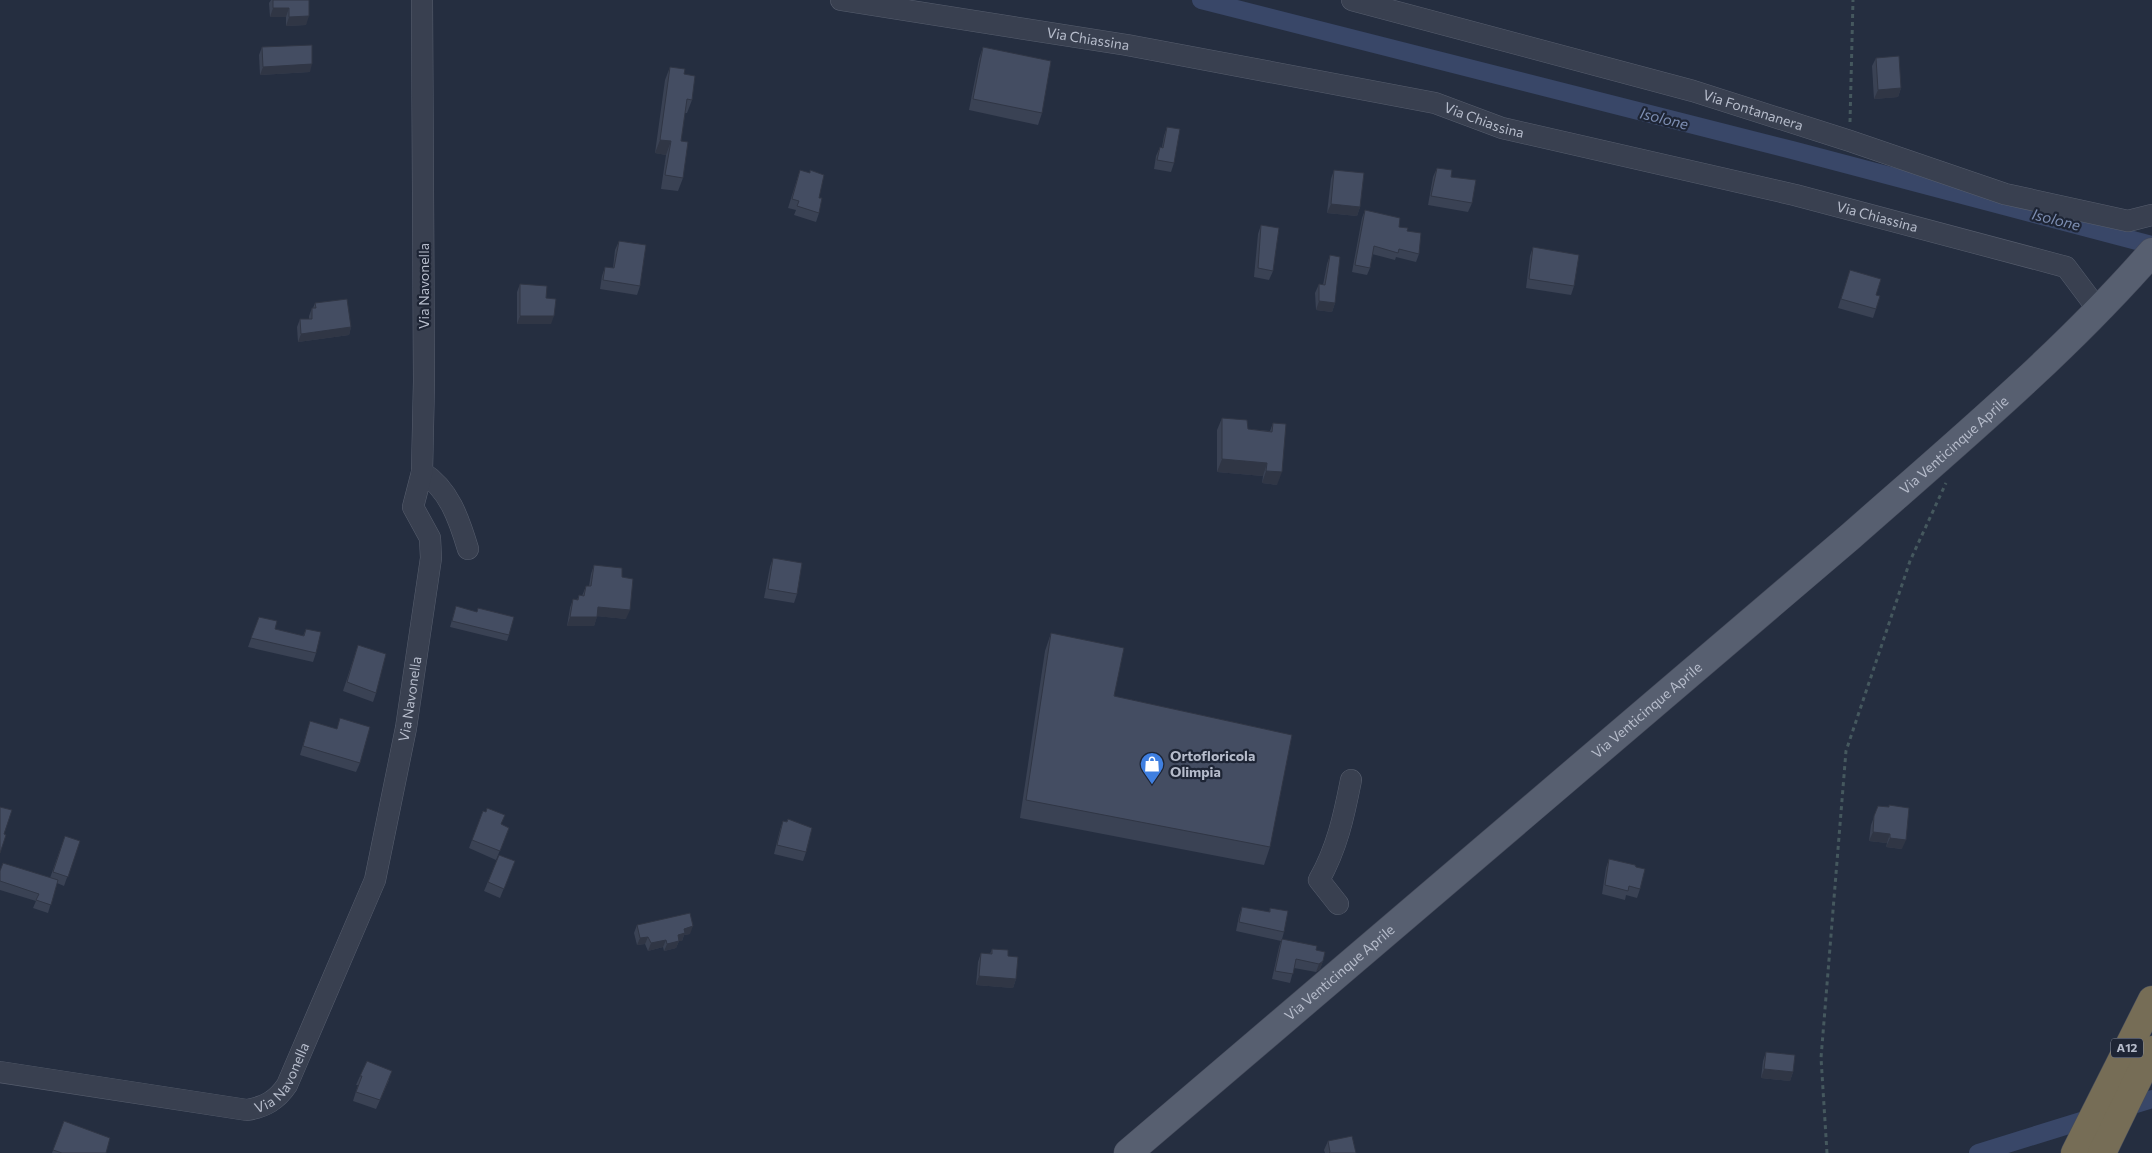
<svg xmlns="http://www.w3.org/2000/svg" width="2152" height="1153" font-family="Commissioner,sans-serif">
	<rect width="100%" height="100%" fill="#252e40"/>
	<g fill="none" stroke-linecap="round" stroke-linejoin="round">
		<g stroke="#394768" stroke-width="18">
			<polyline points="1201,0 1792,150 2152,245"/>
			<polyline points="1978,1153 2152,1099"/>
		</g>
		<g stroke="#575e6e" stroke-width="22">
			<g id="minor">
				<path id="s1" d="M841 0 1127 45 1435 103 1502 128 1795 195 2066 267 2099 311"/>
				<path id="s2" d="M1352 0 1693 91 1850 141 2005 194 2128 221 2152 215"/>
				<path d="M422 472C449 489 459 519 468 549"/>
				<path d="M1338 904 1319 880C1337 848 1344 816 1351 780"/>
				<path id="s3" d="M0 1072 247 1110C265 1107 277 1100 287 1085L375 880 406 728 431 558 430 538 413 507 422 472 424 381 422 0"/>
			</g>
		</g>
		<g stroke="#434959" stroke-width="29">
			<g id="major">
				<path id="s4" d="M1128 1153 1851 536C1953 446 2063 354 2152 252"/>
			</g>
		</g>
		<g stroke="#444b5b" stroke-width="29">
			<g id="highway">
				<polyline points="2075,1153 2152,1000"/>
				<polyline points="2102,1153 2152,1050"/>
			</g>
		</g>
		<g stroke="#45585e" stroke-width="3" stroke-dasharray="4 4" stroke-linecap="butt">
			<polyline points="1850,122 1853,0"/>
			<polyline points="1827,1153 1821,1058 1846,751 1910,561 1946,483"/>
		</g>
		<use href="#minor" stroke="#394050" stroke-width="21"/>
		<use href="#major" stroke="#575f70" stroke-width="28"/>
		<use href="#highway" stroke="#766d56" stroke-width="28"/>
	</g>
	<g fill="#3a4254">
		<polygon points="271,0 309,0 306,25 286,26 286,17 270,17 269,3"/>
		<polygon points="262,47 310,72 260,75 259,55"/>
		<polygon points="983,47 1042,113 1038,125 969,110 979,59"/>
		<polygon points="1876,58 1901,88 1898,97 1874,99 1872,66"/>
		<polygon points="670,67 684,74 692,100 687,113 685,113 681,141 683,178 678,191 661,189 666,155 655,153 665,80"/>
		<polygon points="1167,127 1174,163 1171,172 1154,169 1156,156 1160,147 1162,147 1164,136"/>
		<polygon points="1437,168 1451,177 1472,203 1468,212 1428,205 1433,177"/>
		<polygon points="800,170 819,198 819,213 816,222 794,215 796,210 788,208"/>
		<polygon points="1334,170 1360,207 1357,216 1327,213 1331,179"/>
		<polygon points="1365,210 1407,231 1419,254 1416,262 1396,257 1395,260 1372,254 1370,268 1367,275 1352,272 1362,218"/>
		<polygon points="1261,225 1273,271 1269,280 1254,277 1258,234"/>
		<polygon points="619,241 640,286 637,295 600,289 602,276 605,267 613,268 615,250"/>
		<polygon points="1533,247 1574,286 1571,295 1526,288 1530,256"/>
		<polygon points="1330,255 1335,303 1332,312 1316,310 1315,293 1319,284 1323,285 1327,264"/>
		<polygon points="1850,270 1876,295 1876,309 1873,318 1838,308"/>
		<polygon points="520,284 546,298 551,324 517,324 517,292"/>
		<polygon points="315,303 351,327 349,335 298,342 297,327 300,319 309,319 309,316 312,308 313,308"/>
		<polygon points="1222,418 1248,429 1270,431 1273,423 1277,485 1262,483 1263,476 1217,472 1217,430"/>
		<polygon points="773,558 797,594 794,603 764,598 770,567"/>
		<polygon points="594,565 622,577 626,619 597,616 594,626 567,626 570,608 573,599 577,600 579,595 582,596 586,586 589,586 591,574"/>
		<polygon points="456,606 509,635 507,641 450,627"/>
		<polygon points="259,617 275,629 303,636 306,629 316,653 313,662 248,647"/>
		<polygon points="1051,633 1270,847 1264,865 1020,818 1045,651"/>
		<polygon points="358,645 376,693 373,702 343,691"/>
		<polygon points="340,718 360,763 356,772 300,755 310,721 337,729"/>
		<polygon points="1878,806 1902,849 1886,847 1887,843 1869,841 1871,825"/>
		<polygon points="483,811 501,825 509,828 496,860 469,848"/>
		<polygon points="788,819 806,852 803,861 774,854 780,830 783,821 786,822"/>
		<polygon points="65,836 80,841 64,886 57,883 48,913 33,908 36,901 0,890 0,870 50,878"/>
		<polygon points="499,855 515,861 500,898 484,891"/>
		<polygon points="1609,859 1640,889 1637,898 1626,895 1625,900 1602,894 1606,868"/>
		<polygon points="1242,907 1269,912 1270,908 1284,932 1282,939 1316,950 1323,961 1320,969 1316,972 1294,968 1290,983 1272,979 1279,947 1281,941 1236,931 1239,916"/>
		<polygon points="637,925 690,934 684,935 682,941 679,941 676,948 664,951 663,947 648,951 645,944 637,945 634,933"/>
		<polygon points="992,949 1008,956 1016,979 1013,988 976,985 978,962 981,953 990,954"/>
		<polygon points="1766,1052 1793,1072 1790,1081 1761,1078 1763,1061"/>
		<polygon points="360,1076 389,1080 376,1109 353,1101 358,1085 356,1085"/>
		<polygon points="64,1121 106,1153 52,1153"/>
		<polygon points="1328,1141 1356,1153 1325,1153 1324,1150"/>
	</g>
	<g fill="#303645">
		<polygon points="273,8 289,8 286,17 270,17"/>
		<polygon points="309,16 306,25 286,26 289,17"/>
		<polygon points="312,64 310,72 260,75 263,67"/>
		<polygon points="1901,88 1898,97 1874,99 1878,90"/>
		<polygon points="660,140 671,141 666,155 655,153"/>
		<polygon points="1331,204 1360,207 1357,216 1327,213"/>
		<polygon points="1319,301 1335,303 1332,312 1316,310"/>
		<polygon points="520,316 554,316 551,324 517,324"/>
		<polygon points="351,327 349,335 298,342 301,334"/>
		<polygon points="1222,459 1267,463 1263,476 1217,472"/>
		<polygon points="1266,471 1282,472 1277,485 1262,483"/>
		<polygon points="598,607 630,610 626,619 595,616"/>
		<polygon points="570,617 597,617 594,626 567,626"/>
		<polygon points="1873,832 1890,834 1887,843 1869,841"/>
		<polygon points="1890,838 1906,840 1902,849 1886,847"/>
		<polygon points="693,926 690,934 684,935 682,941 679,941 676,948 664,951 667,944 678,935 684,929"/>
		<polygon points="648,937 645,944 637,945 640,938"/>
		<polygon points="666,940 663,947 648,951 651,943"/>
		<polygon points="1323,961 1320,969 1316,972 1319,964"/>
		<polygon points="979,976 1016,979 1013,988 976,985"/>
		<polygon points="1764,1069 1793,1072 1790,1081 1761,1078"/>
	</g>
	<g fill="#444d62" stroke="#303645">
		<polygon points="273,0 309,0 309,16 289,17 289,8 273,8"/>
		<polygon points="312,45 312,64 263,67 262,47"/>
		<polygon points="983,47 1051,61 1042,113 973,99"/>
		<polygon points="1899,56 1901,88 1878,90 1876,58"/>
		<polygon points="670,67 685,69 684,74 695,76 692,100 687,99 681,141 688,142 683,178 665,175 671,141 660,140"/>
		<polygon points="1167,127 1180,129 1174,163 1157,160 1160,147 1163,148"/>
		<polygon points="1437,168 1452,170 1451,177 1476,180 1472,203 1431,196"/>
		<polygon points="800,170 810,173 810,170 824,175 819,198 822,198 819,213 797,206 799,201 792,199"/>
		<polygon points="1334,170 1364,173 1360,207 1331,204"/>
		<polygon points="1365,210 1400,218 1399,227 1408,228 1407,231 1421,233 1419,254 1399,249 1398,253 1374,246 1370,268 1355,265"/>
		<polygon points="1261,225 1279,228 1273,271 1258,268"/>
		<polygon points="619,241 646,245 640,286 603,280 605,267 614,268"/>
		<polygon points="1533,247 1579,255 1574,286 1529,279"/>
		<polygon points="1330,255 1340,257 1335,303 1319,301 1319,284 1325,285"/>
		<polygon points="1850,270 1881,279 1876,295 1880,296 1876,309 1841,299"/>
		<polygon points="520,284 547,286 546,298 556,299 554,316 520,316"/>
		<polygon points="347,299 351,327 301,334 300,319 312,319 312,308 316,308 315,303"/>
		<polygon points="1222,418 1247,420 1248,429 1272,432 1273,423 1286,424 1282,472 1266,471 1267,463 1222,459"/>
		<polygon points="773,558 802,563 797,594 768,589"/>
		<polygon points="594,565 622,568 622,577 633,579 630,610 598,607 597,617 570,617 573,599 578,600 579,595 584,596 586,586 591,586"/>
		<polygon points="456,606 477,612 478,608 514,617 509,635 452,621"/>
		<polygon points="259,617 277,621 275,629 304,636 306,629 321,632 316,653 251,638"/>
		<polygon points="1051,633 1124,648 1114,696 1292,735 1270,847 1026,800"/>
		<polygon points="358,645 386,654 376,693 347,682"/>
		<polygon points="340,718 370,727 360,763 303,746 310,721 337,729"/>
		<polygon points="1889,805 1909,808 1906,840 1890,838 1890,834 1873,832 1874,816 1878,806 1889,807"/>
		<polygon points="0,807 12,810 4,834 6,835 0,853"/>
		<polygon points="487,808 505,815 501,824 509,828 500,851 472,840 483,811 486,812"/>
		<polygon points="788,819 812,828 806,852 777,845 783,821 787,822"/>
		<polygon points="65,836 80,841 68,877 53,872"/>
		<polygon points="499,855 515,861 504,889 488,882"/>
		<polygon points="1609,859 1635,865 1636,867 1645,869 1640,889 1629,886 1628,891 1605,885"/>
		<polygon points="3,863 58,880 51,905 36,900 39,894 0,881 0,871"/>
		<polygon points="1242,907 1270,912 1270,908 1288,911 1284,932 1239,922"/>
		<polygon points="690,913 693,926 684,929 685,933 678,935 679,941 667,944 666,940 651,943 648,937 640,938 637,925"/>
		<polygon points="1282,939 1317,946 1316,950 1325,952 1323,961 1319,964 1296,959 1293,974 1275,971"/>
		<polygon points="992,949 1008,950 1008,956 1018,957 1016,979 979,976 981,953 992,954"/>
		<polygon points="1766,1052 1795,1055 1793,1072 1764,1069"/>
		<polygon points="367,1061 392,1071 380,1100 356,1092 362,1076 360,1076"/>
		<polygon points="64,1121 110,1138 106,1153 62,1153 53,1150"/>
		<polygon points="1352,1136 1356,1153 1329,1153 1330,1152 1328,1141"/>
	</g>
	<defs>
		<g id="shop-pin" transform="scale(1.25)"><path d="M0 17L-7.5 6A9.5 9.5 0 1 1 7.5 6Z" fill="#3f7fe0" stroke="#1e2535"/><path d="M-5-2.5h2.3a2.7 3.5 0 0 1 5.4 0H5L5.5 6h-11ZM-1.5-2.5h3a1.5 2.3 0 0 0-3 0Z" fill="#fff"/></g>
	</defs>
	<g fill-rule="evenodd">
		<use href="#shop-pin" x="1152" y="764"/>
	</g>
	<g text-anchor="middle" stroke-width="4.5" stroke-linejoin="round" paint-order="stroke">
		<rect fill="#1e2535" stroke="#888f9e" stroke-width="1" x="2111" y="1038.5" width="32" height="19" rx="4"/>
		<g font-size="12" font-weight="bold" fill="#b6bccb">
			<text x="2127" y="1052">A12</text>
		</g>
		<g font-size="14" fill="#b6bccb" stroke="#1e2535">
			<text dy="5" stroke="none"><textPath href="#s1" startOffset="250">Via Chiassina</textPath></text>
			<text dy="5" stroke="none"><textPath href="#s2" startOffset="416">Via Fontananera</textPath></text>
			<text dy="5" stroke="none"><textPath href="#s1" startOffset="655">Via Chiassina</textPath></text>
			<text dy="5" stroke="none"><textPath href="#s1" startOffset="1060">Via Chiassina</textPath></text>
			<text transform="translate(424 286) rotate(-90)" y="5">Via Navonella</text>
			<text dy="5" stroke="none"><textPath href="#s4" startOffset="1088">Via Venticinque Aprile</textPath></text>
			<text dy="5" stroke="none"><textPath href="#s3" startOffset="706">Via Navonella</textPath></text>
			<text dy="5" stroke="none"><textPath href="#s4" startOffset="682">Via Venticinque Aprile</textPath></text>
			<text dy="5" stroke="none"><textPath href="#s4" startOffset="278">Via Venticinque Aprile</textPath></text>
			<text dy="5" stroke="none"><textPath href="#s3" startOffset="301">Via Navonella</textPath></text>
		</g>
		<g font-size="14" font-weight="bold" fill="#b6bccb" stroke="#1e2535" text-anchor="start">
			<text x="1170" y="761">Ortofloricola<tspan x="1170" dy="16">Olimpia</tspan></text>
		</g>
		<g font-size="15" font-style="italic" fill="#7d8eb2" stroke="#1e2535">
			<text transform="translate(1664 119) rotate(14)" y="5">Isolone</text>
			<text transform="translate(2056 220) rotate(14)" y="5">Isolone</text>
		</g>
	</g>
</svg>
